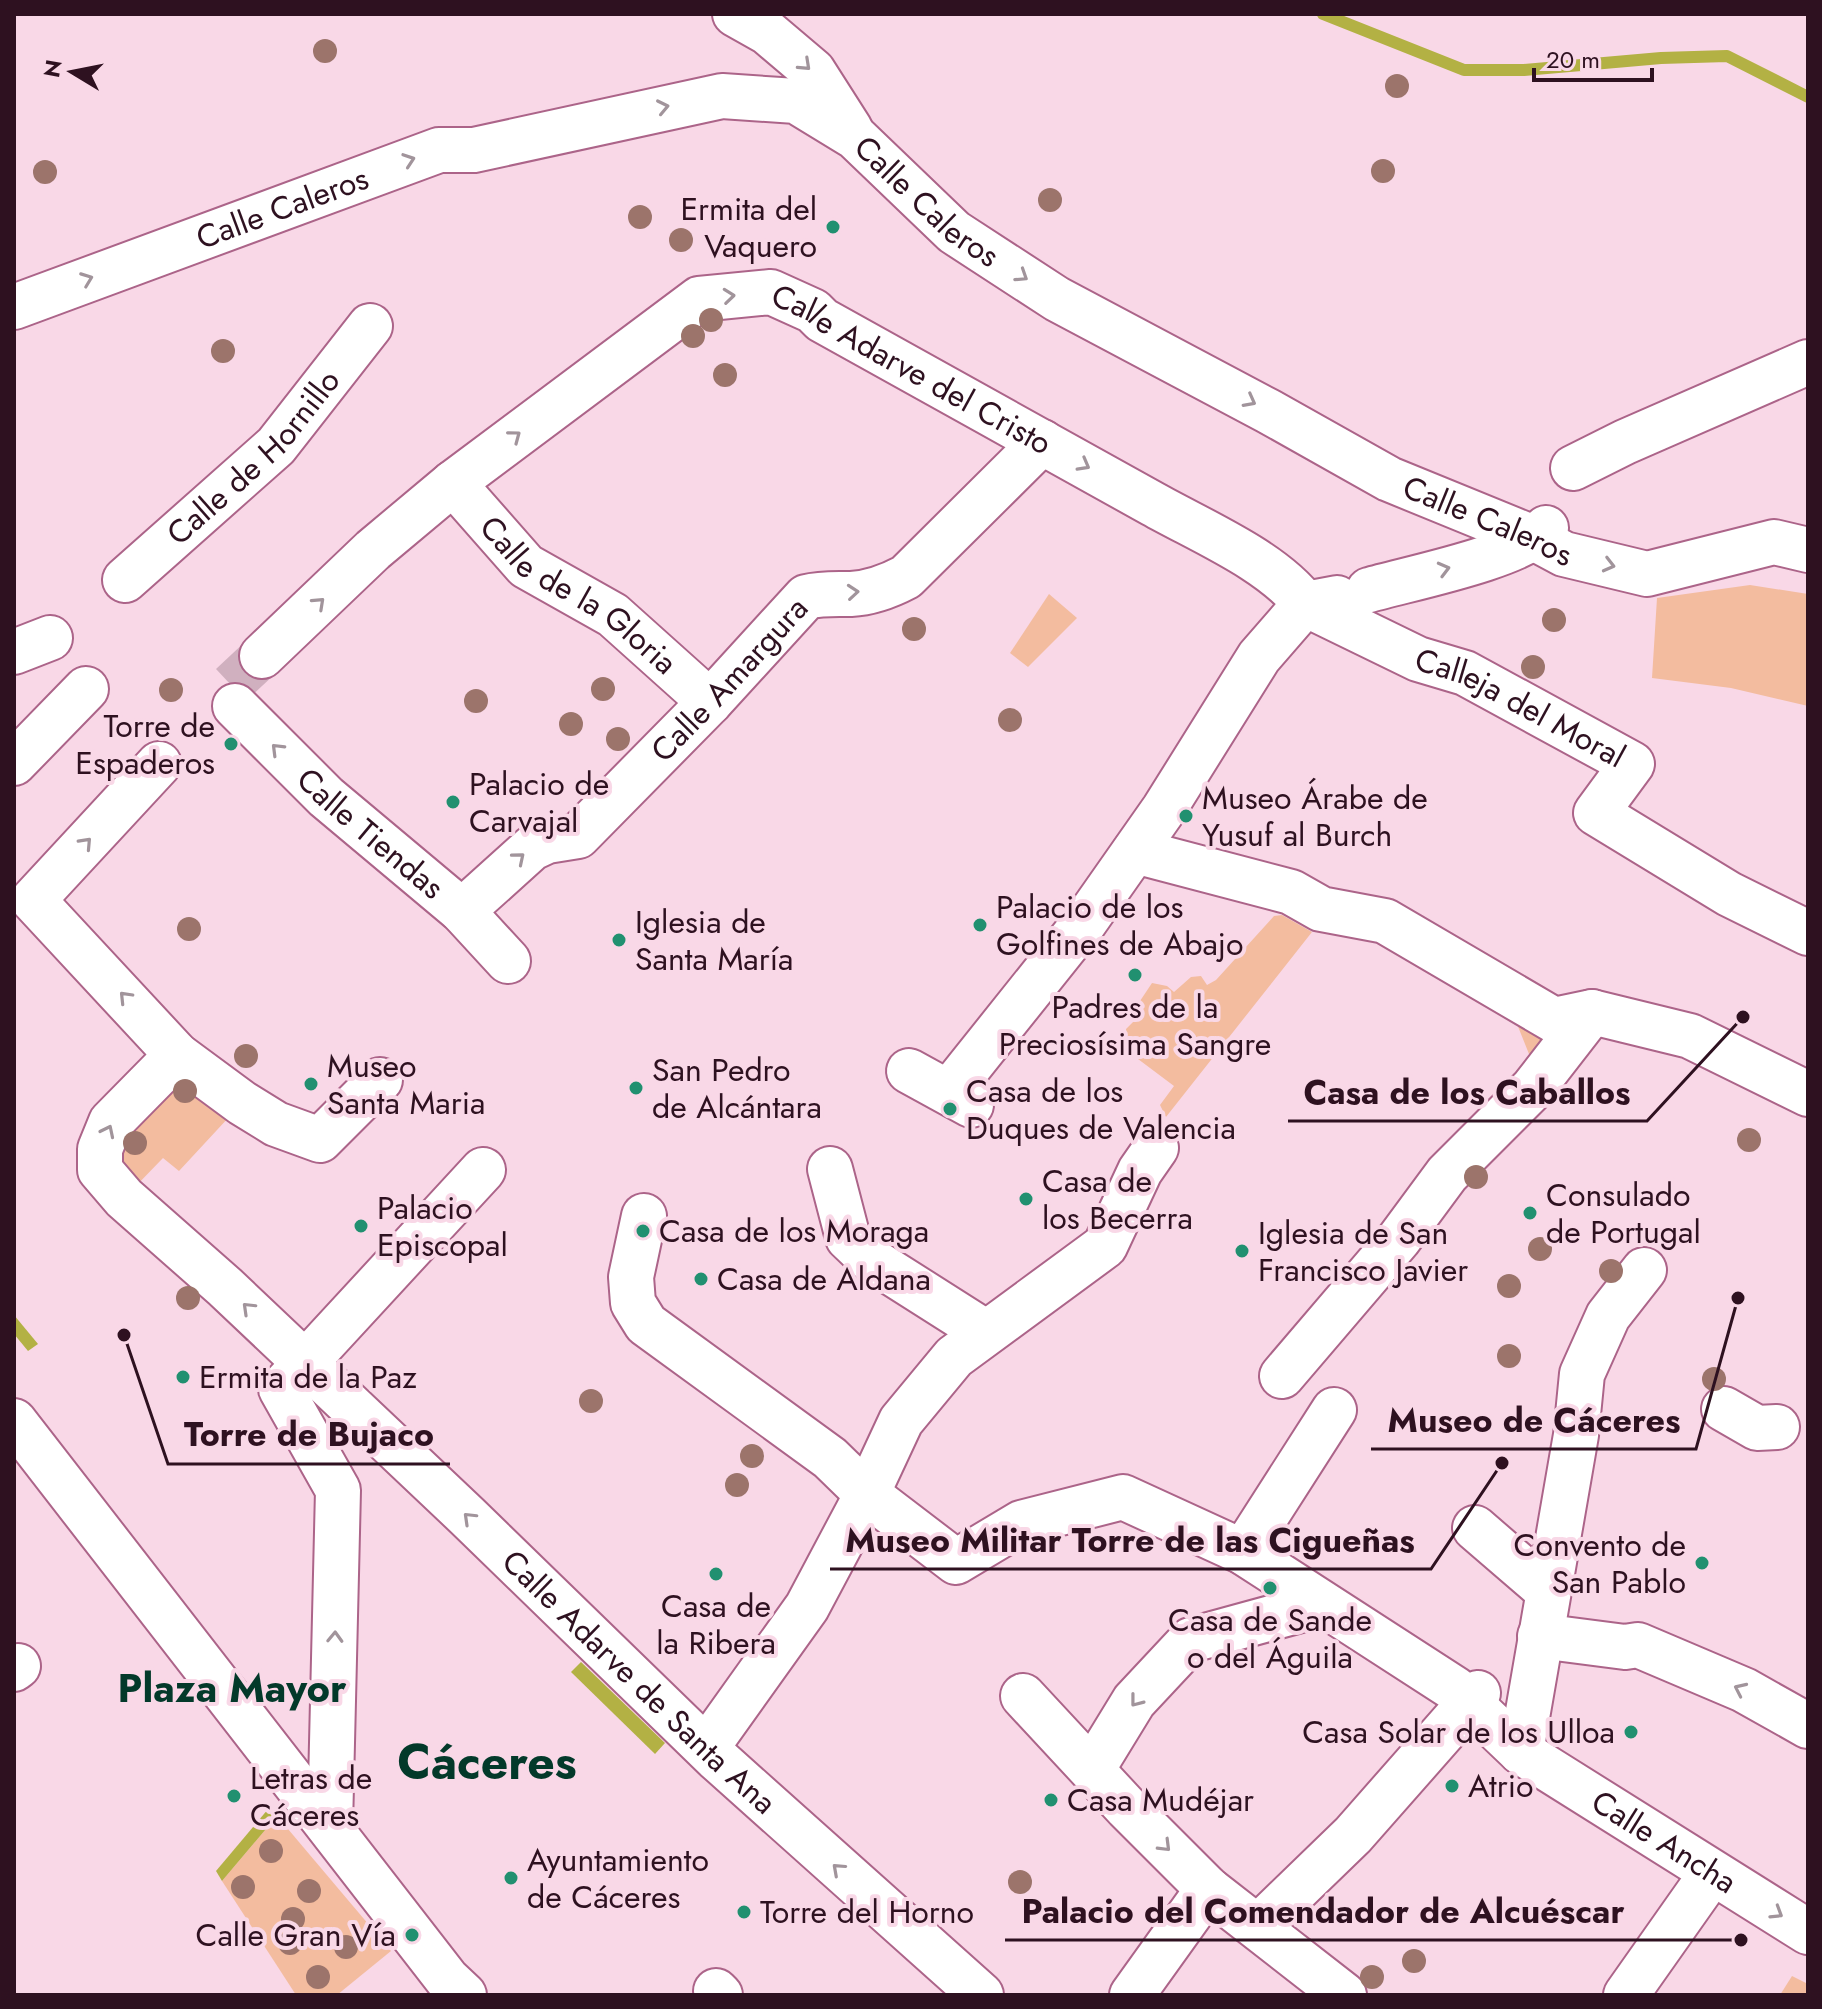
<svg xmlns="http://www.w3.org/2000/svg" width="1822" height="2009" font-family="Jost,sans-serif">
	<rect width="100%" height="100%" fill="#f9d8e7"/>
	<g fill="#f3bc9f">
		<polygon points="1750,585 1808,594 1808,706 1731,688 1652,678 1657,598"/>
		<polygon points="1049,594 1077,618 1028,667 1010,653"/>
		<polygon points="1282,915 1312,932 1166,1117 1160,1105 1174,1086 1134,1056 1139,1049 1127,1037 1126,1029 1137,1018 1132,1013 1152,983 1167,986 1174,992 1191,977 1201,976 1207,985 1216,980 1274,916"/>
		<polygon points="1511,1009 1570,1027 1535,1069"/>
		<polygon points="177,1055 242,1103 179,1171 163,1158 132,1190 116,1175 111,1122"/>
		<polygon points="277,1816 391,1951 337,1995 296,1995 222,1881"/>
		<polygon points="1792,1976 1808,1984 1808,1995 1780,1995"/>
	</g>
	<g fill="#b3b144">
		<polygon points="14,1315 38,1344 28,1351 14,1334"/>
		<polygon points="581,1662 665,1743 655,1754 571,1672"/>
		<polygon points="269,1808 277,1816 222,1881 216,1871"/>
	</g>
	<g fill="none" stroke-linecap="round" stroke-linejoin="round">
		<polyline stroke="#b3b144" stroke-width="12" points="1323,14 1464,70 1524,70 1661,58 1727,56 1808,97"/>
		<polyline stroke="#d0b0bf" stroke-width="44" stroke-dasharray="44 22" stroke-linecap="butt" points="231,685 262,656"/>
		<g stroke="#ac6489" stroke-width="48">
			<g id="minor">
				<polyline points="735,14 767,32 813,71 850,129"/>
				<path id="s1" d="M14 307 439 150H474L722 96 796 101 855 137 954 232 1057 299 1268 411 1389 479 1536 539 1564 554 1647 574 1774 542 1808 550"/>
				<polyline points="1573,468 1625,442 1808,362"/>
				<path id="s2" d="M453 483 526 566 613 615 710 702"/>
				<path id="s3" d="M125 580 276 446 370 326"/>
				<path d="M1369 590C1411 578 1519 557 1546 528"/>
				<polyline points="14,652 50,638"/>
				<path id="s4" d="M262 656 373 550 453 483 699 299 771 292 813 311 822 320C932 382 1043 442 1153 504 1201 531 1273 561 1305 604L1337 598"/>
				<path id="s5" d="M235 706 326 797 462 911 508 961"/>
				<polyline points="14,763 86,689"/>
				<polyline points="159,764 33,900 177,1055 242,1103 276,1124 320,1140 380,1080"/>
				<polyline points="1135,851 1291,892 1321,909 1385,921 1554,1020 1592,1012 1690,1036 1808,1094"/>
				<path id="s6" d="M462 911 532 848 547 841 578 836 710 702 806 597C822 593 835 594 851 594 870 593 889 586 906 577L1042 442"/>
				<path id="s7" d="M177 1055 111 1122 100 1149V1170L124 1198 225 1287 467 1516 716 1758 981 1995"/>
				<polyline points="909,1071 971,1105"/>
				<path id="s8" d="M949 1092 1084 923 1164 809 1259 657 1305 604 1418 659 1465 673 1632 764 1596 813 1729 894 1808 933"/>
				<polyline points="830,1169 848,1238 870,1259 985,1332"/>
				<path id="s9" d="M644 1216 631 1277 633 1303 646 1324 830 1458 867 1494 956 1562 1021 1523 1123 1497 1243 1552 1455 1689 1521 1752 1808 1932"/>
				<polyline points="1282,1376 1399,1239 1447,1174 1533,1088 1592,1012"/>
				<polyline points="1724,1409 1757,1428 1777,1427"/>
				<polyline points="14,1421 447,1979 464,1995"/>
				<polyline points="1475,1528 1548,1591"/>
				<polyline points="1243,1552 1334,1410"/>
				<polyline points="1540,1636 1625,1647 1638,1645 1744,1690 1808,1726"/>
				<polyline points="14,1669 18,1666"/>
				<polyline points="1023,1696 1127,1808 1208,1889 1344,1995"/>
				<polyline points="707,1747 807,1607 867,1494 901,1421 954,1357 1105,1246 1140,1171 1156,1148"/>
				<polyline points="1521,1752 1576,1435 1582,1374 1608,1316 1644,1270"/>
				<polyline points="1093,1768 1134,1701 1191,1640 1322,1604"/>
				<polyline points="330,1827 338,1490 281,1389 483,1170"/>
				<polyline points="1258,1927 1353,1835 1478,1693"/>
				<polyline points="716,1991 720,1995"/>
				<polyline points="1132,1995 1208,1889"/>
				<polyline points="1626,1995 1712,1873"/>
			</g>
		</g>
		<use href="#minor" stroke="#fff" stroke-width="44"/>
	</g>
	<g fill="#9c746b">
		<circle cx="325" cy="51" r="12"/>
		<circle cx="1397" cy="86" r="12"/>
		<circle cx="1383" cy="171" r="12"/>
		<circle cx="45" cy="172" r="12"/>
		<circle cx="1050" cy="200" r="12"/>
		<circle cx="640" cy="217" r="12"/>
		<circle cx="681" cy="240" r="12"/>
		<circle cx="711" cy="320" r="12"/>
		<circle cx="693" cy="336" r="12"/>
		<circle cx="223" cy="351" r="12"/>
		<circle cx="725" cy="375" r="12"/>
		<circle cx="1554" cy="620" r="12"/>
		<circle cx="914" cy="629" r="12"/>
		<circle cx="1533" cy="667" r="12"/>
		<circle cx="603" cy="689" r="12"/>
		<circle cx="171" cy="690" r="12"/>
		<circle cx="476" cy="701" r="12"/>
		<circle cx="1010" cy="720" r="12"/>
		<circle cx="571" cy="724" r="12"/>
		<circle cx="618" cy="739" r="12"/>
		<circle cx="189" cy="929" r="12"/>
		<circle cx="246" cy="1056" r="12"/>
		<circle cx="185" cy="1091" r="12"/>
		<circle cx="1749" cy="1140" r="12"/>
		<circle cx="135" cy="1143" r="12"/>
		<circle cx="1476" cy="1177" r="12"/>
		<circle cx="1540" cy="1249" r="12"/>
		<circle cx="1611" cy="1271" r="12"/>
		<circle cx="1509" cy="1286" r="12"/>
		<circle cx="188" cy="1298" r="12"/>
		<circle cx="1509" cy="1356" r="12"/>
		<circle cx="1714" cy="1379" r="12"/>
		<circle cx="591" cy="1401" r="12"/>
		<circle cx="752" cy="1456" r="12"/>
		<circle cx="737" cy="1485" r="12"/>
		<circle cx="271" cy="1851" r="12"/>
		<circle cx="1020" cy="1882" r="12"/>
		<circle cx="243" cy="1887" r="12"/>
		<circle cx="309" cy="1891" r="12"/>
		<circle cx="293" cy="1919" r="12"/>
		<circle cx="290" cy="1943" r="12"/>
		<circle cx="346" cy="1947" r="12"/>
		<circle cx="1414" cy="1961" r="12"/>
		<circle cx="318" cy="1977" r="12"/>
		<circle cx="1372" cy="1977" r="12"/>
	</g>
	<defs><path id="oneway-chevron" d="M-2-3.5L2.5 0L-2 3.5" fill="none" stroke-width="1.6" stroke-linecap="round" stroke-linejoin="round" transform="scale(2)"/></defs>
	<g stroke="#a1949b">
		<use href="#oneway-chevron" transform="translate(805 65) rotate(43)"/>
		<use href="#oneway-chevron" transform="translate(663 107) rotate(-12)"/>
		<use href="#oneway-chevron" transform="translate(409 160) rotate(-19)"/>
		<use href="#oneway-chevron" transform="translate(1022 276) rotate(33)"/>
		<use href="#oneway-chevron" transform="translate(87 279) rotate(-21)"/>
		<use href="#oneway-chevron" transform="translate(729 296) rotate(-6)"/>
		<use href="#oneway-chevron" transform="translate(1250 401) rotate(28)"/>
		<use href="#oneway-chevron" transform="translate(515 436) rotate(-37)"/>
		<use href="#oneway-chevron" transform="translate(1084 465) rotate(29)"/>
		<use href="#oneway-chevron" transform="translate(1609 565) rotate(14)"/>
		<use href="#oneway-chevron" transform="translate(1444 569) rotate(-15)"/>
		<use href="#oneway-chevron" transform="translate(853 592) rotate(-5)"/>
		<use href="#oneway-chevron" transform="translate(319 603) rotate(-43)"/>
		<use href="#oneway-chevron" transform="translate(277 749) rotate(-135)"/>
		<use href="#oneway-chevron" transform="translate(86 843) rotate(-47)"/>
		<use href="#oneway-chevron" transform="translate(519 858) rotate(-40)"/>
		<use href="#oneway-chevron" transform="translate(125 997) rotate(-134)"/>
		<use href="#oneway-chevron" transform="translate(108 1131) rotate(-64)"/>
		<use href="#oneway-chevron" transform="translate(248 1308) rotate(-136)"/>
		<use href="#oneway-chevron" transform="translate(469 1518) rotate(-136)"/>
		<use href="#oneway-chevron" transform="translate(335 1637) rotate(-88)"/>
		<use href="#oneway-chevron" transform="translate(1740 1689) rotate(-155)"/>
		<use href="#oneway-chevron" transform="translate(1136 1701) rotate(128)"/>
		<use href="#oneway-chevron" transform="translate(1165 1846) rotate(45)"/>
		<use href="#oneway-chevron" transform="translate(838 1869) rotate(-138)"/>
		<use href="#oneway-chevron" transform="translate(1777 1913) rotate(32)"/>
	</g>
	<g fill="#219070" stroke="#f9d8e7" stroke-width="3">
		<circle cx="833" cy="227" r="8"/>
		<circle cx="231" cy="744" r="8"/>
		<circle cx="453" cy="802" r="8"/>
		<circle cx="1186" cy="816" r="8"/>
		<circle cx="980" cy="925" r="8"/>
		<circle cx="619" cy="940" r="8"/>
		<circle cx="1135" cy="975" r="8"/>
		<circle cx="311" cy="1084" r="8"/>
		<circle cx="636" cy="1088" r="8"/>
		<circle cx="950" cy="1109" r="8"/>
		<circle cx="1026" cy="1199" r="8"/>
		<circle cx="1530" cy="1213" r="8"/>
		<circle cx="361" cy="1226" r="8"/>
		<circle cx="643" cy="1231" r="8"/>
		<circle cx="1242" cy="1251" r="8"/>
		<circle cx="701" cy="1279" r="8"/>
		<circle cx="183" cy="1377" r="8"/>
		<circle cx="1702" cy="1563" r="8"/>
		<circle cx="716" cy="1574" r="8"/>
		<circle cx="1270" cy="1588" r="8"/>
		<circle cx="1631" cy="1732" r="8"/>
		<circle cx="1452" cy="1786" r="8"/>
		<circle cx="234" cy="1796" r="8"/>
		<circle cx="1051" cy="1800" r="8"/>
		<circle cx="511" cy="1878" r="8"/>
		<circle cx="744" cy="1912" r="8"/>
		<circle cx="412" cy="1935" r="8"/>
	</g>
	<g text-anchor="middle" stroke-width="8" stroke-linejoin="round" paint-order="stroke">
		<g font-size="32" fill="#2e1120" stroke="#f9d8e7">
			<text dy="11" stroke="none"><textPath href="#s1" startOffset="982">Calle Caleros</textPath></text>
			<text dy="11" stroke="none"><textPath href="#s1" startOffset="286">Calle Caleros</textPath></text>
			<text dy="11" stroke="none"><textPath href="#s4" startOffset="798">Calle Adarve del Cristo</textPath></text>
			<text dy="11" stroke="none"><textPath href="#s3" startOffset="178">Calle de Hornillo</textPath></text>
			<text dy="11" stroke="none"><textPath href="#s1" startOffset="1630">Calle Caleros</textPath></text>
			<text dy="11" stroke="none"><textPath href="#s2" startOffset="170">Calle de la Gloria</textPath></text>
			<text dy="11" stroke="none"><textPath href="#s6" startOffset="360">Calle Amargura</textPath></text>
			<text dy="11" stroke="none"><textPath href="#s8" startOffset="844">Calleja del Moral</textPath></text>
			<text dy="11" stroke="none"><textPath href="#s5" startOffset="186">Calle Tiendas</textPath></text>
			<text dy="11" stroke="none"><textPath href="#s7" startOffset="888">Calle Adarve de Santa Ana</textPath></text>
			<text dy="11" stroke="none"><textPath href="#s9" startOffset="1330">Calle Ancha</textPath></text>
		</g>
		<g font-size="32" fill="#2e1120" stroke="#f9d8e7" text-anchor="start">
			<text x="817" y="220" text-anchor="end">Ermita del<tspan x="817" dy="37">Vaquero</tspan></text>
			<text x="215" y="737" text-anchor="end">Torre de<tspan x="215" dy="37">Espaderos</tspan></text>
			<text x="469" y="795">Palacio de<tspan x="469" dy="37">Carvajal</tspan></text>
			<text x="1202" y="809">Museo Árabe de<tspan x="1202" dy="37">Yusuf al Burch</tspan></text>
			<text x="996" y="918">Palacio de los<tspan x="996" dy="37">Golfines de Abajo</tspan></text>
			<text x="635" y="933">Iglesia de<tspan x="635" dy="37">Santa María</tspan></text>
			<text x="1135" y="1018" text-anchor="middle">Padres de la<tspan x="1135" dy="37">Preciosísima Sangre</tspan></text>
			<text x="327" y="1077">Museo<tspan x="327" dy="37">Santa Maria</tspan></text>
			<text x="652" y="1081">San Pedro<tspan x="652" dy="37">de Alcántara</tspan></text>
			<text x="966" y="1102">Casa de los<tspan x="966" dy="37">Duques de Valencia</tspan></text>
			<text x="1042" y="1192">Casa de<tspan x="1042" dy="37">los Becerra</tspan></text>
			<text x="1546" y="1206">Consulado<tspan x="1546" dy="37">de Portugal</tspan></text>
			<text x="377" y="1219">Palacio<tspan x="377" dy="37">Episcopal</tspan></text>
			<text x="659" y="1242">Casa de los Moraga</text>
			<text x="1258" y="1244">Iglesia de San<tspan x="1258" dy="37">Francisco Javier</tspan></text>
			<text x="717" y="1290">Casa de Aldana</text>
			<text x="199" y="1388">Ermita de la Paz</text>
			<text x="1686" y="1556" text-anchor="end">Convento de<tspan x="1686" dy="37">San Pablo</tspan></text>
			<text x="716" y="1617" text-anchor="middle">Casa de<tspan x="716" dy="37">la Ribera</tspan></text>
			<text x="1270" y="1631" text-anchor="middle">Casa de Sande<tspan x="1270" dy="37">o del Águila</tspan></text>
			<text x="1615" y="1743" text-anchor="end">Casa Solar de los Ulloa</text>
			<text x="250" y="1789">Letras de<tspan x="250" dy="37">Cáceres</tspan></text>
			<text x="1468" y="1797">Atrio</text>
			<text x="1067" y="1811">Casa Mudéjar</text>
			<text x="527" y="1871">Ayuntamiento<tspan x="527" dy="37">de Cáceres</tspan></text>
			<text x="760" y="1923">Torre del Horno</text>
			<text x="396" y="1946" text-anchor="end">Calle Gran Vía</text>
		</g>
		<g font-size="40" font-weight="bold" fill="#03392a" stroke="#f9d8e7">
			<text x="232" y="1702">Plaza Mayor</text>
		</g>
		<g font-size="48" font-weight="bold" fill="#03392a" stroke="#f9d8e7">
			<text x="487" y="1779">Cáceres</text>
		</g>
	</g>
	<path fill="none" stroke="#2e1120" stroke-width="3" d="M1743 1017L1647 1121H1288M1738 1298L1696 1449H1371M124 1335L168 1464H450M1502 1463L1431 1569H830M1741 1940L1640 1940H1005"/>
	<g fill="#2e1120" stroke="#f9d8e7" stroke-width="3">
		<circle cx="1743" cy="1017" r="8"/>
		<circle cx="1738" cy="1298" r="8"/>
		<circle cx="124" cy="1335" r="8"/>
		<circle cx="1502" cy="1463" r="8"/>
		<circle cx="1741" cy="1940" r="8"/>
	</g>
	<g font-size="34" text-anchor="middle" font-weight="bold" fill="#2e1120" stroke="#f9d8e7" stroke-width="8" stroke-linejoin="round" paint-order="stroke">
		<text x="1467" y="1104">Casa de los Caballos</text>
		<text x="1534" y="1432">Museo de Cáceres</text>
		<text x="309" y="1446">Torre de Bujaco</text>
		<text x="1130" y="1552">Museo Militar Torre de las Cigueñas</text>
		<text x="1323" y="1923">Palacio del Comendador de Alcuéscar</text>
	</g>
	<rect width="1822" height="2009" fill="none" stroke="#2e1120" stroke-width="32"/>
	<g transform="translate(72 72) rotate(280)" stroke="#f9d8e7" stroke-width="6" paint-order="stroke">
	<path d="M0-6L14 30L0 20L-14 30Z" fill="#2e1120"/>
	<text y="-12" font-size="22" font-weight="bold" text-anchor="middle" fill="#2e1120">N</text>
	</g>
	<path d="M1534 68v12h118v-12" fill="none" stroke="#2e1120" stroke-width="4"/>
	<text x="1546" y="68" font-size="24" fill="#2e1120" stroke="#f9d8e7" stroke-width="6" paint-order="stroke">20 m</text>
</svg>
